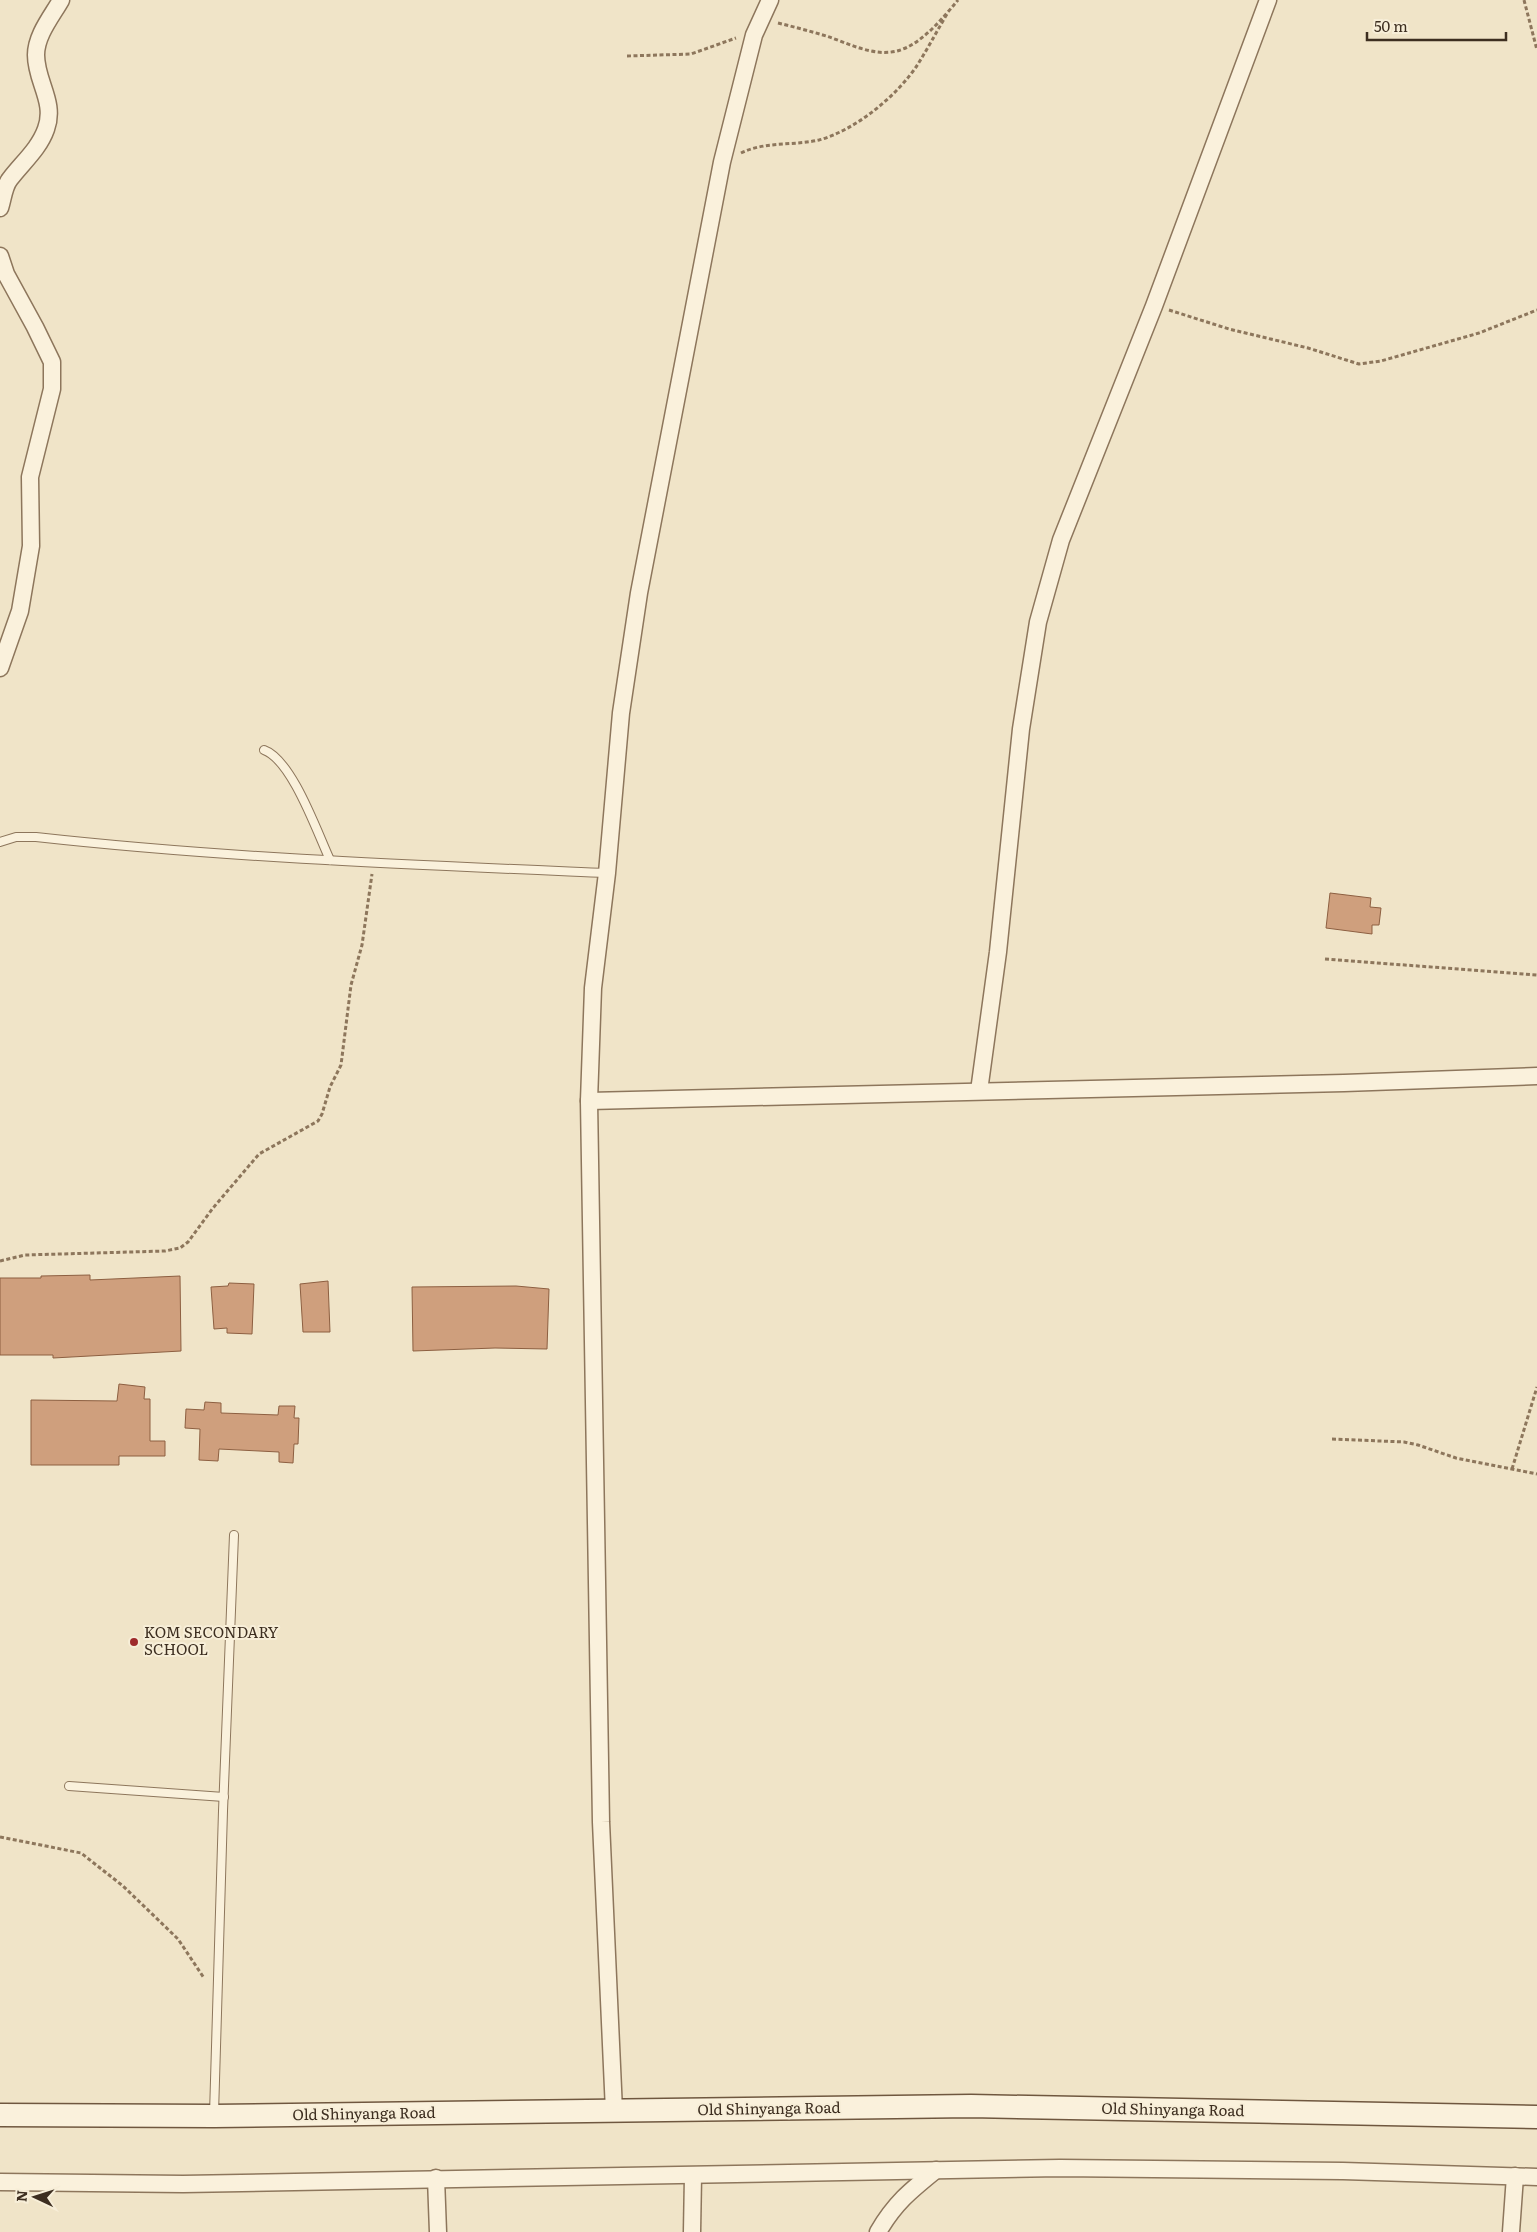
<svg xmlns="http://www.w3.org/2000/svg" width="1537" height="2232" font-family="Literata,serif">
	<rect width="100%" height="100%" fill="#f0e4c8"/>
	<g fill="#cf9f7d" stroke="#8d5f41">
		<polygon points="1330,893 1371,898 1370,907 1381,908 1379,925 1372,925 1372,934 1326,928"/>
		<polygon points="90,1275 90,1280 180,1276 181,1351 53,1358 53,1355 0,1355 0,1278 41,1278 41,1276"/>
		<polygon points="328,1281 330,1332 303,1332 300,1284"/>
		<polygon points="229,1283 254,1284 252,1334 227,1333 227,1328 214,1329 211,1287 228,1286"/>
		<polygon points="516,1286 549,1289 547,1349 495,1348 413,1351 412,1287"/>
		<polygon points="119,1384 145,1387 144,1399 150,1399 150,1441 165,1441 165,1456 119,1456 119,1465 31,1465 31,1400 117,1401"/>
		<polygon points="205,1402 221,1403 221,1413 278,1415 279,1406 295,1406 294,1418 299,1418 298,1444 294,1444 293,1463 279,1462 279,1452 219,1449 218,1461 199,1460 200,1429 185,1428 186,1409 204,1410"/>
	</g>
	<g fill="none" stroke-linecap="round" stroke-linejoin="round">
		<g stroke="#8d765c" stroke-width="10">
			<g id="service">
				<path d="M264 750C292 760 317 832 330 860"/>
				<path d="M0 842 16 837H36C225 858 416 865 607 873"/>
				<polyline points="69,1786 224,1797"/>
				<polyline points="214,2114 223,1811 234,1535"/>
			</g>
		</g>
		<g stroke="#8d765c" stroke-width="19">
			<g id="minor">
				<path d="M0 208C3 199 4 186 10 179 22 163 39 149 46 129 56 102 36 82 36 55 36 35 52 16 61 0"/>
				<polyline points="0,256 6,274 35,327 52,362 52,389 30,477 31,546 20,611 0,668"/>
				<polyline points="979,1091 998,952 1021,729 1038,622 1061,540 1154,306 1268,0"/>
				<polyline points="589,1101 1344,1083 1537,1076"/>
				<polyline points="614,2111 601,1822 589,1101 593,988 607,873 621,713 639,593 722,162 754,35 770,0"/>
				<polyline points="436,2178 438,2232"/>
				<polyline points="0,2182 183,2184 1060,2168 1343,2171 1537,2177"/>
				<polyline points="692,2232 693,2176"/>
				<path d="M878 2232C895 2203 910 2191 936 2170"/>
				<polyline points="1511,2232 1515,2176"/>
			</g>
		</g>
		<g stroke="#6f573f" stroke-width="25">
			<polyline id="secondary" points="0,2115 214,2116 971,2106 1537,2117"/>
		</g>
		<g stroke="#8d765c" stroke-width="3" stroke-dasharray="4 2.5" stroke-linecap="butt">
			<polyline points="1524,0 1537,50"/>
			<path d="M778 23C794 27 810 31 826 36 848 43 873 57 897 51 921 45 943 18 958 0"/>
			<polyline points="627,56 691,54 736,38"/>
			<path d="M741 153C766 141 793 146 819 140 856 130 898 95 918 64 928 48 937 31 947 14"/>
			<polyline points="1169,310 1229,329 1308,348 1359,364 1381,361 1479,333 1537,310"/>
			<polyline points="1325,959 1537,975"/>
			<polyline points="0,1261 25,1255 165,1251 180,1248 188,1242 213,1208 259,1154 318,1121 322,1114 330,1087 341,1065 351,985 362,945 372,874"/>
			<polyline points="1332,1439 1404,1442 1418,1445 1456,1458 1537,1474"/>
			<polyline points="1512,1469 1537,1387"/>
			<polyline points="0,1837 81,1853 123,1886 178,1939 204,1978"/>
		</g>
		<use href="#service" stroke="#faf1dc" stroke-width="8"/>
		<use href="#minor" stroke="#faf1dc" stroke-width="16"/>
		<use href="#secondary" stroke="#faf1dc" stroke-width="22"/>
	</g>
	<circle fill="#9e2a2b" stroke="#f7eed8" stroke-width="2" cx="134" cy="1642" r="5"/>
	<g text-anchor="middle" stroke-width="4" stroke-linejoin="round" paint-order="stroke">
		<g font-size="15" fill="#3d2e20" stroke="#f7eed8" text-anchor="start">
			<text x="144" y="1638">KOM SECONDARY<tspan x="144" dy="17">SCHOOL</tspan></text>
		</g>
		<g font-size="15" fill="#3d2e20" stroke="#f7eed8">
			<text transform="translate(769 2109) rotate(-1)" y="5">Old Shinyanga Road</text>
			<text transform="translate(1173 2110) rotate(1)" y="5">Old Shinyanga Road</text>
			<text transform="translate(364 2114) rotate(-1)" y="5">Old Shinyanga Road</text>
		</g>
	</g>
	<g transform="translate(35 2197) rotate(274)" stroke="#f7eed8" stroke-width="4" paint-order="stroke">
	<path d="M0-4L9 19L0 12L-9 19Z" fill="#3d2e20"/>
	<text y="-8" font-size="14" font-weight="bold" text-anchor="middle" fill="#3d2e20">N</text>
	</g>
	<path d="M1367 32v8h139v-8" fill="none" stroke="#3d2e20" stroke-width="2.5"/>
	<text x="1374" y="32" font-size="15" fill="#3d2e20" stroke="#f7eed8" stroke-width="4" paint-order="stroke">50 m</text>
</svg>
